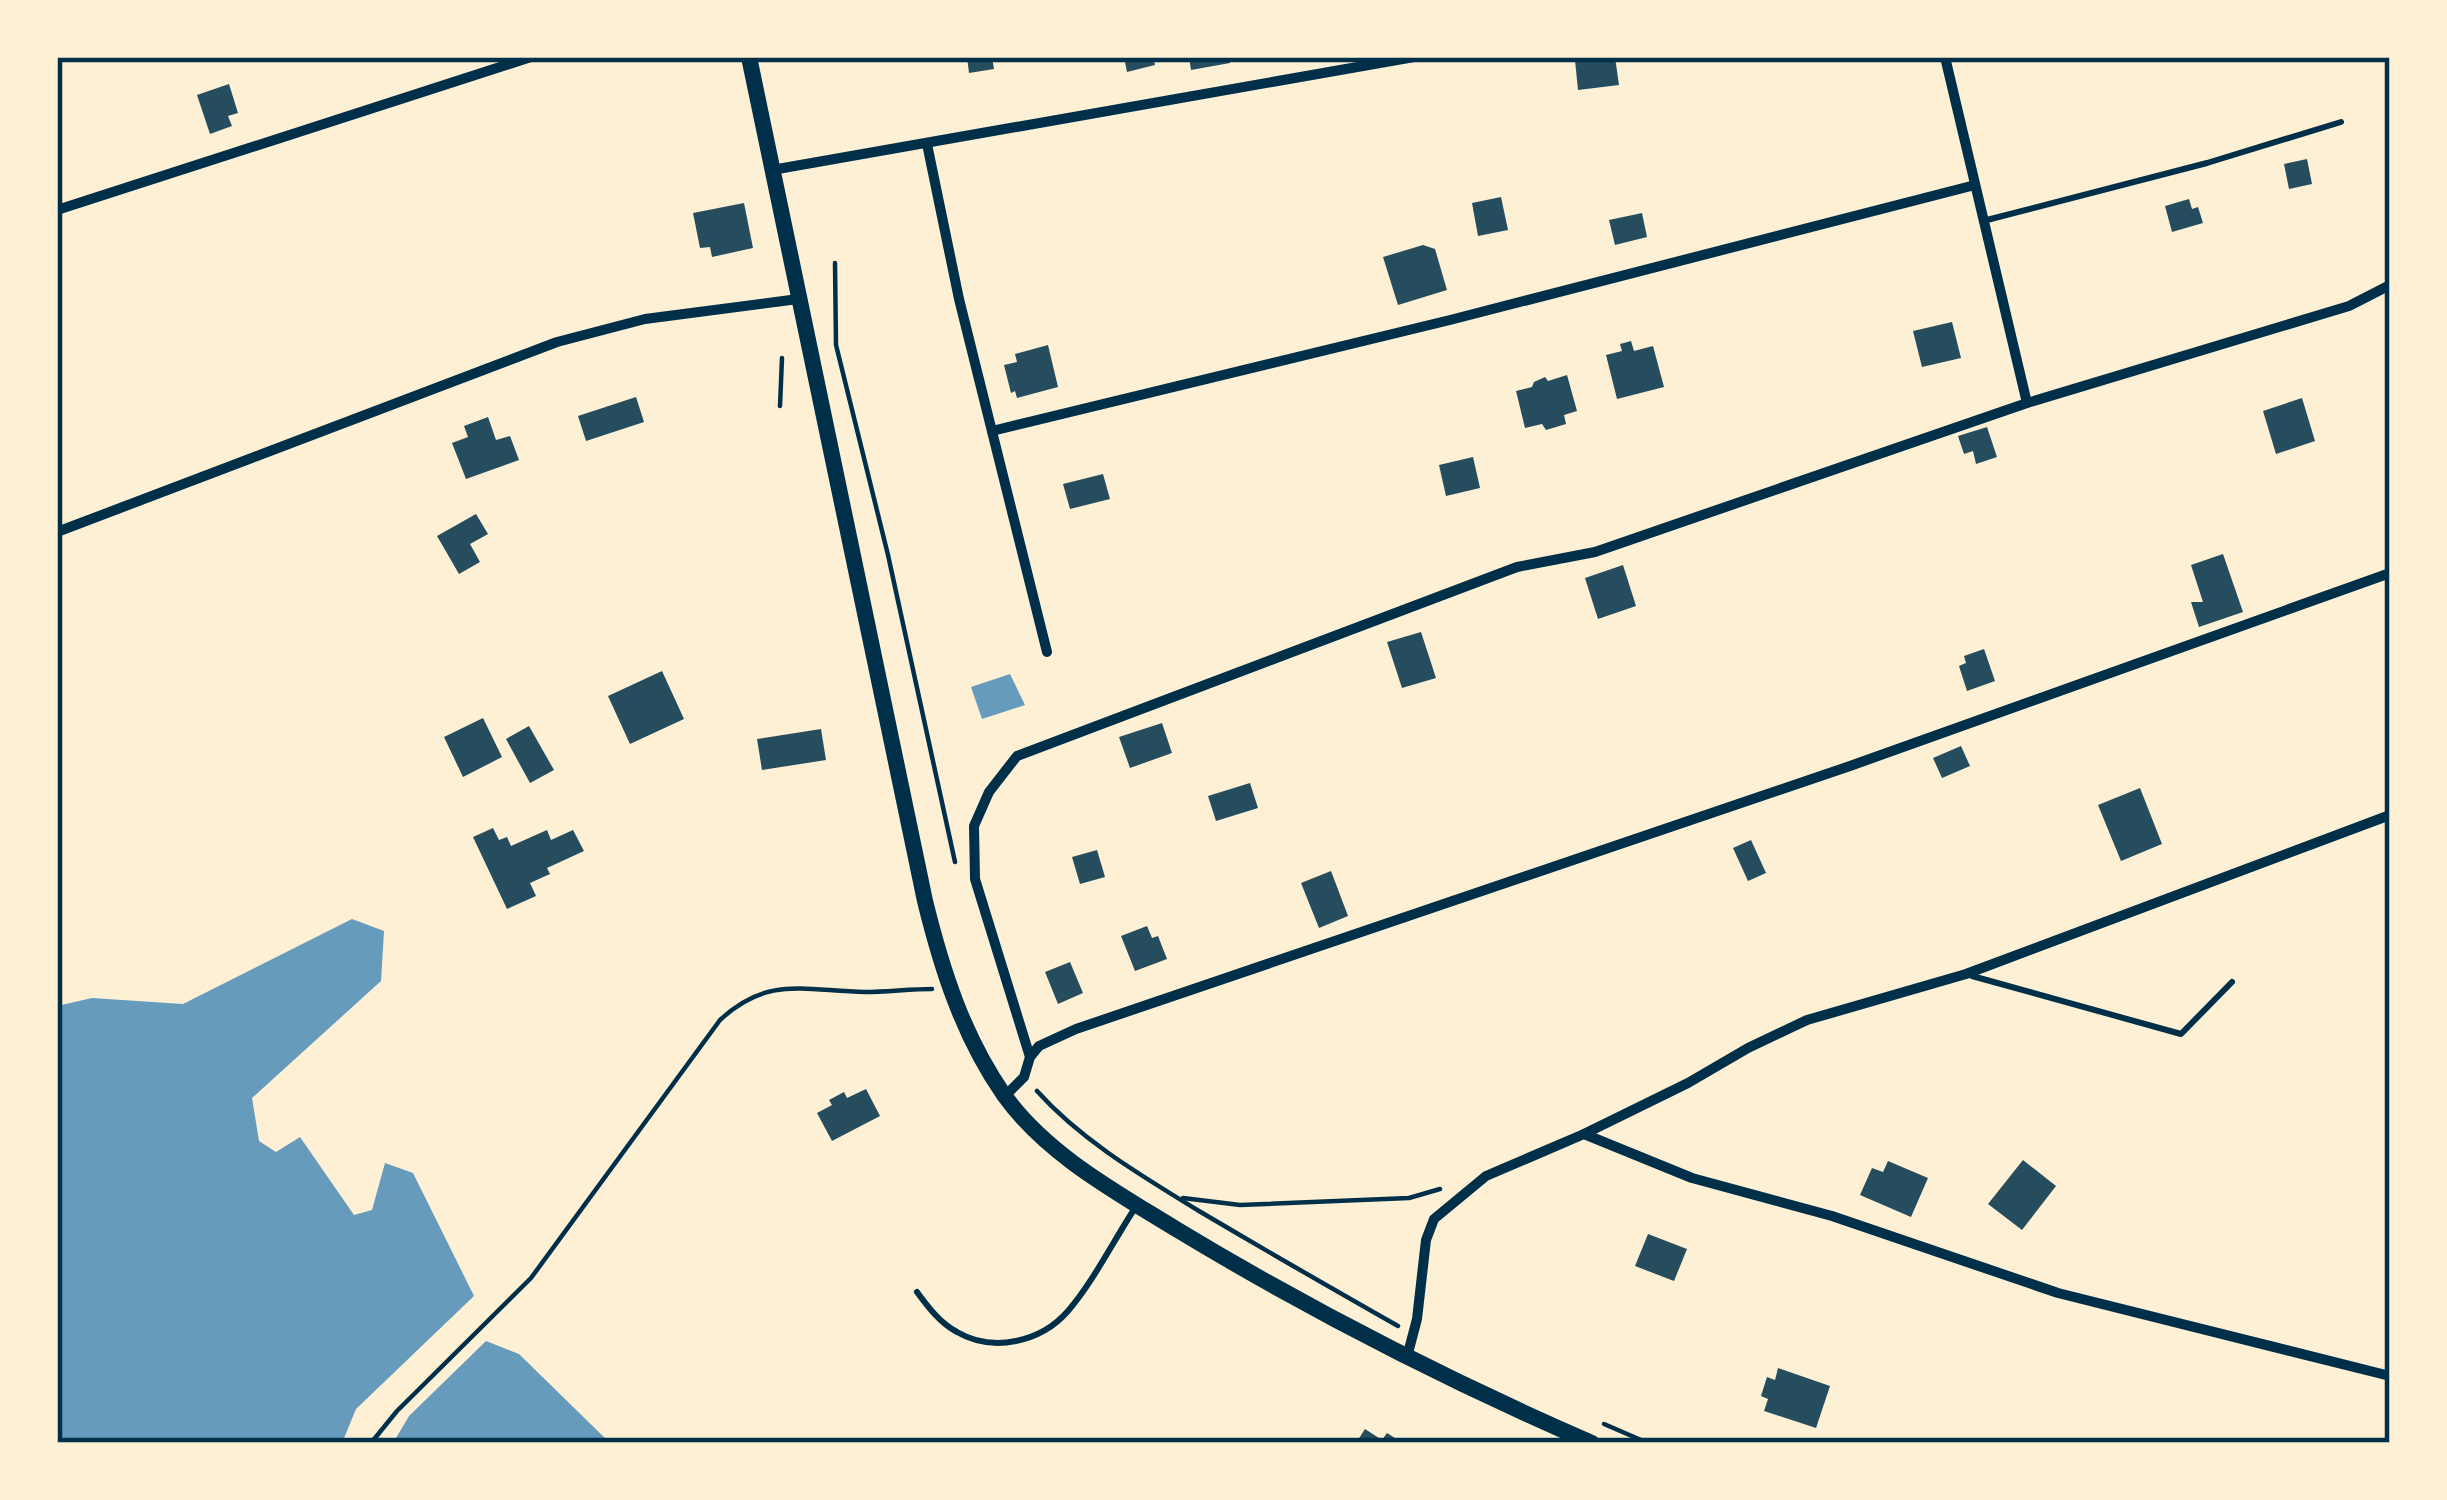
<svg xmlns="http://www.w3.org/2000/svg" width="2447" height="1500" font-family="'DM Sans',sans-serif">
	<rect width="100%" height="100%" fill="#fdf0d5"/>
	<g fill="#669bbc">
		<polygon points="1010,674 1025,705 982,719 971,687"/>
		<polygon points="352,919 384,931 381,981 252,1098 259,1141 276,1152 300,1137 354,1215 372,1210 385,1163 413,1173 474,1296 356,1409 342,1443 57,1443 57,1006 92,998 183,1004"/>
		<polygon points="486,1341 519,1354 610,1443 393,1443 409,1416"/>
	</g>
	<g fill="#264d5e">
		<polygon points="967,57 992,57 994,69 969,73"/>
		<polygon points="1124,57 1153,57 1155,65 1127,72"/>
		<polygon points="1189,57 1229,57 1230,63 1191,70"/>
		<polygon points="1599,57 1615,57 1619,85 1578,90 1575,60"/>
		<polygon points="229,84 238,113 228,116 232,126 210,134 197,95"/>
		<polygon points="2307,159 2312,184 2289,189 2284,164"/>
		<polygon points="1501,197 1508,230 1478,236 1472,203"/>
		<polygon points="2189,199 2192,209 2198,207 2203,223 2172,232 2165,206"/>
		<polygon points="744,203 753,248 712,257 710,247 700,248 693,213"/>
		<polygon points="1642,213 1647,237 1615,245 1609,220"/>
		<polygon points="1423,245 1435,249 1447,290 1398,305 1383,257"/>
		<polygon points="1952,322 1961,358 1922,367 1913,331"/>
		<polygon points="1631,341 1634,351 1653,346 1664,387 1617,399 1606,355 1622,351 1620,344"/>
		<polygon points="1048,345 1058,387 1017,398 1015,391 1011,393 1004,365 1017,362 1015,354"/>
		<polygon points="1567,375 1577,411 1564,415 1566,424 1546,430 1542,424 1525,428 1516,391 1532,387 1534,382 1545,377 1548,381"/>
		<polygon points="636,397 644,422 586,441 578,416"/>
		<polygon points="2302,398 2315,441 2276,454 2263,411"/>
		<polygon points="488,417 496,440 510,436 519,460 466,479 452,443 468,437 464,426"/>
		<polygon points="1987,427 1997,457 1976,464 1973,451 1964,454 1958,436"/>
		<polygon points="1473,457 1480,488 1446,496 1439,465"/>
		<polygon points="1103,474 1110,499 1070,509 1063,484"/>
		<polygon points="476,514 488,534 470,544 480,562 459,574 437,536"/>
		<polygon points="2223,554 2243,612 2199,627 2191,602 2203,602 2191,565"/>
		<polygon points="1623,565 1636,606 1598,619 1585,578"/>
		<polygon points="1421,632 1436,678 1402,688 1387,642"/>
		<polygon points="1984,649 1995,681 1967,691 1959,666 1966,663 1964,656"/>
		<polygon points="662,671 684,719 630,744 608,696"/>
		<polygon points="483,718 502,757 463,777 444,737"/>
		<polygon points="1162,723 1172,753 1130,768 1119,737"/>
		<polygon points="529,726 554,770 530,783 506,739"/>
		<polygon points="821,729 826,760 762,770 757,739"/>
		<polygon points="1961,746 1970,766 1942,778 1933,758"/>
		<polygon points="1250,783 1258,808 1216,821 1208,796"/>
		<polygon points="2140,788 2162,844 2121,861 2098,805"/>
		<polygon points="493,828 499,840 507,837 511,846 547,830 551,840 573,830 584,851 547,868 550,874 530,883 536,896 507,909 473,837"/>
		<polygon points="1751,840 1766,873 1748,881 1733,848"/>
		<polygon points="1097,850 1105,877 1080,884 1072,857"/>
		<polygon points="1331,871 1348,916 1319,928 1301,883"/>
		<polygon points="1147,926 1152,938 1158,936 1167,959 1135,971 1121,936"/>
		<polygon points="1070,962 1083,993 1058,1004 1045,972"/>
		<polygon points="866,1089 880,1116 832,1141 817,1113 832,1105 829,1100 844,1092 847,1098"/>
		<polygon points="2023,1160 2056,1186 2022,1230 1988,1204"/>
		<polygon points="1888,1161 1928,1178 1911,1217 1860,1195 1872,1168 1883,1172"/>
		<polygon points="1648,1234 1687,1249 1674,1281 1635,1266"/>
		<polygon points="1778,1368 1830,1386 1816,1428 1764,1411 1768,1399 1761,1396 1767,1377 1775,1380"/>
		<polygon points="1365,1429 1382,1440 1387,1433 1403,1443 1356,1443"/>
	</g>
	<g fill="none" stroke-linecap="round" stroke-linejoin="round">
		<g stroke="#003049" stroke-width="4.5">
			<polyline points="835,263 836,345 888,555 955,862"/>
			<polyline points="780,406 782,358"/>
			<path d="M1037 1091C1082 1141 1142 1176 1199 1211 1265 1250 1331 1288 1398 1326"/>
			<polyline points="1183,1198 1240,1205 1409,1198 1440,1189"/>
			<polyline points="1604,1424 1648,1443"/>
			<path d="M371 1443 397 1411 531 1278 720 1020C768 975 805 991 865 992 887 992 910 989 932 989"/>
		</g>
		<g stroke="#003049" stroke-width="6">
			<polyline points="1983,221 2207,163 2341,122"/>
			<polyline points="1972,976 2181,1034 2232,982"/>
			<path d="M917 1292C928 1307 940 1323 957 1332 993 1353 1041 1342 1068 1311 1093 1282 1114 1240 1135 1208"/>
		</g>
		<g stroke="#003049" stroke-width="10">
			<polyline points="1945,57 2027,403"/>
			<polyline points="927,144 959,299 1047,652"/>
			<polyline points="772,170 1414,57"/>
			<polyline points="57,210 531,57"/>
			<polyline points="992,431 1450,320 1975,185"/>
			<polyline points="57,532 557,342 645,319 798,299"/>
			<polyline points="1030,1057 975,879 974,826 989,792 1017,756 1517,567 1595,552 2027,403 2349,306 2390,285"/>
			<polyline points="1005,1096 1024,1077 1030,1057 1039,1046 1076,1029 1850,766 2390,573"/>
			<polyline points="1584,1134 1688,1083 1748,1048 1807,1020 1966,974 2390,815"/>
			<polyline points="1407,1357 1417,1319 1426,1240 1434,1219 1486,1176 1584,1134 1692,1178 1832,1216 2058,1293 2390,1376"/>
		</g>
		<path stroke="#003049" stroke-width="16" d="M749 57 925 901C942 970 963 1036 1004 1095 1046 1154 1116 1192 1176 1229 1310 1310 1449 1381 1592 1443"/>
	</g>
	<rect width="2447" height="1500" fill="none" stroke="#fdf0d5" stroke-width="120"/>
	<rect x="60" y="60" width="2327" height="1380" fill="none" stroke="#003049" stroke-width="4.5"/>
</svg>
